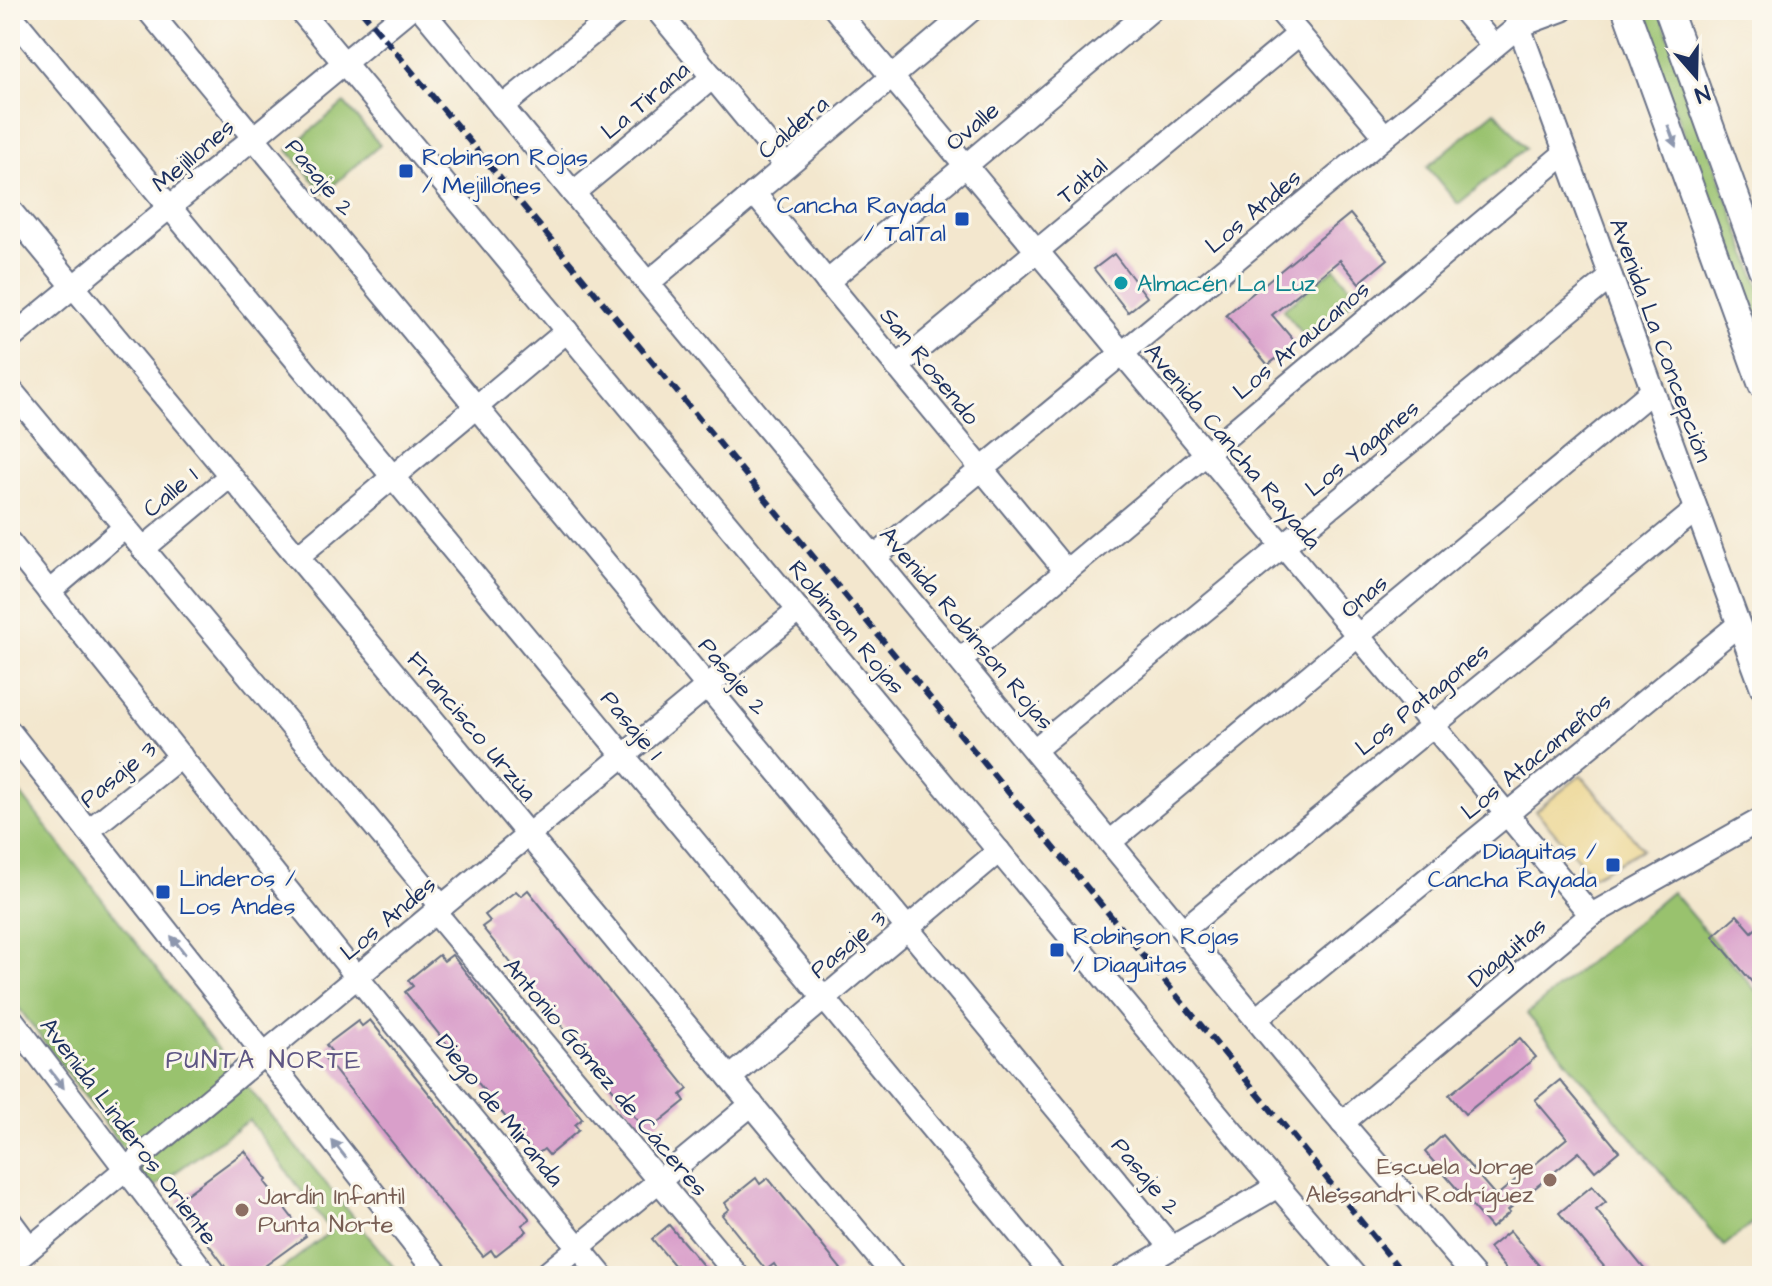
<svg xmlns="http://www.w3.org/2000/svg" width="1772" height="1286" font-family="'Architects Daughter',sans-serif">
	<rect width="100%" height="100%" fill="#fbf7ec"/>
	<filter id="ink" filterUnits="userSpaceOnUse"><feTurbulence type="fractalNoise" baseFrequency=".0125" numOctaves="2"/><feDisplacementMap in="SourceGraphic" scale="16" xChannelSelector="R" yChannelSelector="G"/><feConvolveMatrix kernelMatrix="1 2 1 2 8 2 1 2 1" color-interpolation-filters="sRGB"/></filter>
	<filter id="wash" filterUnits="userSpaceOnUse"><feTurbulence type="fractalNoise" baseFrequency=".006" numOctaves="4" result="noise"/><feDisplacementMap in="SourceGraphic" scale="32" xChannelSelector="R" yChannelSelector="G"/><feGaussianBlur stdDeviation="1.8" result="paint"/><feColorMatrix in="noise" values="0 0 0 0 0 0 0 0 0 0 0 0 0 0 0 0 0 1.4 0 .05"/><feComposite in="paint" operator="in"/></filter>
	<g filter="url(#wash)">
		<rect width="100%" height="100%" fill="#f3e7ce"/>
		<g fill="#99c26e" stroke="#5a7866" stroke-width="2">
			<polygon points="1653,13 1661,15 1762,294 1762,352 1645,26 1647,16"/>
			<polygon points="344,103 380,145 324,193 288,150"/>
			<polygon points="1495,111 1526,148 1458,204 1427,167"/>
			<polygon points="1335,268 1358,297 1307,339 1283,310"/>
			<polygon points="10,780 246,1085 401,1276 273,1276 331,1231 249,1120 153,1188 10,996"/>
			<polygon points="1672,892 1762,998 1762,1215 1724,1246 1527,1014"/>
		</g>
		<polygon fill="#eeda9e" stroke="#84847e" stroke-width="2" points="1581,775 1643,849 1593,876 1536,811"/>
		<g id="blocks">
			<g fill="#d99fca">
				<polygon points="1350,214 1388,259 1359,283 1340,260 1272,315 1296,343 1268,365 1226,315"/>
				<polygon points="1114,254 1147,297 1128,312 1094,269"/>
				<polygon points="528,890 688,1089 681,1095 685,1101 654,1126 649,1120 642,1126 482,927 490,921 485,915 504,900 516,891 521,896"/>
				<polygon points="1737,915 1752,932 1762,923 1762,994 1713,936"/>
				<polygon points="439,955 444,961 452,955 582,1119 575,1125 579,1130 549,1155 544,1149 536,1155 405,992 413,986 408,980"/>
				<polygon points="370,1020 530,1219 522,1225 527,1231 495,1256 491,1250 483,1256 324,1057 331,1051 326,1045 358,1021 362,1026"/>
				<polygon points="1520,1038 1536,1057 1465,1114 1449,1095"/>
				<polygon points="1560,1080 1619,1151 1595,1171 1579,1152 1508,1210 1510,1212 1491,1228 1425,1152 1443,1135 1496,1196 1567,1138 1535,1100"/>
				<polygon points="245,1151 267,1180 265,1182 306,1236 251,1276 232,1276 177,1201"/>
				<polygon points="756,1178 760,1184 768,1178 841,1269 832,1276 782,1276 774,1264 766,1270 722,1215 729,1209 725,1203"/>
				<polygon points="1592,1186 1606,1202 1596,1210 1650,1276 1612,1276 1559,1213"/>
				<polygon points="669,1225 712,1276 685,1276 676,1265 675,1266 652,1239"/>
				<polygon points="1510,1231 1548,1276 1512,1276 1489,1248"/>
			</g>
		</g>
	</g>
	<g filter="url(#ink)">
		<use href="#blocks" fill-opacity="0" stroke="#676f85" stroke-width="2"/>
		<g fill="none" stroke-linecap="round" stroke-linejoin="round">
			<g stroke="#676f85" stroke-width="26">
				<g id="minor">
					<polyline points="148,10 1171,1247"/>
					<polyline points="300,10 1258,1163 1355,1276"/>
					<polyline points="422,10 1326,1104 1474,1276"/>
					<polyline points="657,10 786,166"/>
					<polyline points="836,10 1591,915"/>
					<polyline points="1279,10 1385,136"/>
					<polyline points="1463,10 1494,46"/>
					<polyline points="1513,10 1762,688"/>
					<polyline points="10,14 1054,1276"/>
					<polyline points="502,107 621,10"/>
					<polyline points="573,193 713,77"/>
					<polyline points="754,193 1066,571"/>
					<polyline points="10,210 894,1276"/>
					<polyline points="827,282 1151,10"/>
					<polyline points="648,283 971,10"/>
					<polyline points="10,339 408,10"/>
					<polyline points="897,367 1299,34"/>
					<polyline points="10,389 442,907"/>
					<polyline points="10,543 357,977 602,1276"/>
					<polyline points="143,549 230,476"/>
					<polyline points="297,557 567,331"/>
					<polyline points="875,557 1519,26 1562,10"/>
					<polyline points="49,592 125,527"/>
					<polyline points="960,660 1565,153"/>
					<polyline points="10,732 439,1276"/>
					<polyline points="1034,750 1611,277"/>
					<polyline points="88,831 181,756"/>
					<polyline points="1110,842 1652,391"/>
					<polyline points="435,912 738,1276"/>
					<polyline points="1183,930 1696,510"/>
					<polyline points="10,1017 207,1276"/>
					<polyline points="1256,1019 1738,625"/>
					<polyline points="730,1078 999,851"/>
					<polyline points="1342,1123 1591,915 1762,819"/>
					<polyline points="10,1221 30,1248"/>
					<polyline points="10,1265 799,610"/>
					<polyline points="544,1276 752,1104"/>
					<polyline points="1123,1276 1278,1186"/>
				</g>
			</g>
			<g stroke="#676f85" stroke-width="30">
				<g id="major">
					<polyline points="1626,10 1762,385"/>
					<polyline points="1668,10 1762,269"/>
				</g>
			</g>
			<use href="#minor" stroke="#fff" stroke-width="22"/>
			<use href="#major" stroke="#fff" stroke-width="26"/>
			<polyline stroke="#1b2f5e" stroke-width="6" stroke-dasharray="12 6" stroke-linecap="butt" points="361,10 1291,1134 1405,1276"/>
		</g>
		<defs><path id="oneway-solid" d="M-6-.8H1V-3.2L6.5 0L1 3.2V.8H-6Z" transform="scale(2)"/></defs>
		<g fill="#8d97ae">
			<use href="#oneway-solid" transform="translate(1672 136) rotate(70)"/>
			<use href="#oneway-solid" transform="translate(178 945) rotate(-128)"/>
			<use href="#oneway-solid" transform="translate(57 1079) rotate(53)"/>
			<use href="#oneway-solid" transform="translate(339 1149) rotate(-128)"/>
		</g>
	</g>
	<g fill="#1a4fb4" stroke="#fbf7ec" stroke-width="3">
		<rect x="398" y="163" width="16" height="16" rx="4"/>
		<rect x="954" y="211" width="16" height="16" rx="4"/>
		<rect x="1605" y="857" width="16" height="16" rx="4"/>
		<rect x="155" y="884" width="16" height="16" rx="4"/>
		<rect x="1049" y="942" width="16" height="16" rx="4"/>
	</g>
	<circle fill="#0f9aa8" stroke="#fbf7ec" stroke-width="3" cx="1121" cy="283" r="8"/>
	<g fill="#8d6e63" stroke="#fbf7ec" stroke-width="3">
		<circle cx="1550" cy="1180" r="8"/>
		<circle cx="242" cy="1210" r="8"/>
	</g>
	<g text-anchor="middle" stroke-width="6" stroke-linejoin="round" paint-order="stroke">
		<g font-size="24" fill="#1b2f5e" stroke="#fbf7ec">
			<text transform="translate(645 100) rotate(-40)" y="8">La Tirana</text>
			<text transform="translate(972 126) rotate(-40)" y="8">Ovalle</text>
			<text transform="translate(793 127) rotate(-40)" y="8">Caldera</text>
			<text transform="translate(193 155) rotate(-40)" y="8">Mejillones</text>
			<text transform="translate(320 177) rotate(50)" y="8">Pasaje 2</text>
			<text transform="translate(1082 181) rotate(-40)" y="8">Taltal</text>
			<text transform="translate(1253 211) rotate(-40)" y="8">Los Andes</text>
			<text transform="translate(1301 340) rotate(-40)" y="8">Los Araucanos</text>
			<text transform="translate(1661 340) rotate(70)" y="8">Avenida La Concepción</text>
			<text transform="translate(930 366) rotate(51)" y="8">San Rosendo</text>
			<text transform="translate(1233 446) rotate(50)" y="8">Avenida Cancha Rayada</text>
			<text transform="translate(1362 448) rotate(-39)" y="8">Los Yaganes</text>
			<text transform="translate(170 492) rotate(-40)" y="8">Calle 1</text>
			<text transform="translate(1364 596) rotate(-40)" y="8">Onas</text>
			<text transform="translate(847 627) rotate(50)" y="8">Robinson Rojas</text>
			<text transform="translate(967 628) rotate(50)" y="8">Avenida Robinson Rojas</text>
			<text transform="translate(733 676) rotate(50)" y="8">Pasaje 2</text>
			<text transform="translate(1422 699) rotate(-39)" y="8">Los Patagones</text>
			<text transform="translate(632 725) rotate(50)" y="8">Pasaje 1</text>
			<text transform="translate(472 726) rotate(50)" y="8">Francisco Urzúa</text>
			<text transform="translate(1536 756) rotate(-39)" y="8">Los Atacameños</text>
			<text transform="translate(118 774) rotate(-39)" y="8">Pasaje 3</text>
			<text transform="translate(388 918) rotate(-40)" y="8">Los Andes</text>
			<text transform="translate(848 944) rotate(-40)" y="8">Pasaje 3</text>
			<text transform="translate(1507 952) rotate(-40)" y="8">Diaguitas</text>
			<text transform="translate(606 1077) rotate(50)" y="8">Antonio Gómez de Cáceres</text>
			<text transform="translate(500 1110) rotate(51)" y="8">Diego de Miranda</text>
			<text transform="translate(129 1131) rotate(53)" y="8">Avenida Linderos Oriente</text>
			<text transform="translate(1146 1176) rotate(50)" y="8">Pasaje 2</text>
		</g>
		<g font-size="24" fill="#164399" stroke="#fbf7ec" text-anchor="start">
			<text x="422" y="165">Robinson Rojas<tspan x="422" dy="28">/ Mejillones</tspan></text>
			<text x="946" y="213" text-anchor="end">Cancha Rayada<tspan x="946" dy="28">/ TalTal</tspan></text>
			<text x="1597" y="859" text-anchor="end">Diaguitas /<tspan x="1597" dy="28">Cancha Rayada</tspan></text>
			<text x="179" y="886">Linderos /<tspan x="179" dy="28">Los Andes</tspan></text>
			<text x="1073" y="944">Robinson Rojas<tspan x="1073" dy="28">/ Diaguitas</tspan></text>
		</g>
		<g font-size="24" fill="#0d838f" stroke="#fbf7ec" text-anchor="start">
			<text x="1137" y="291">Almacén La Luz</text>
		</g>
		<g font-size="24" fill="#785e54" stroke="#fbf7ec" text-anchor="end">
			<text x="1534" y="1174">Escuela Jorge<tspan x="1534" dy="28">Alessandri Rodríguez</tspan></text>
			<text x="258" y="1204" text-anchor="start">Jardín Infantil<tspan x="258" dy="28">Punta Norte</tspan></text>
		</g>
		<g font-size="26" letter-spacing="2" fill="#5e5684" stroke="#fbf7ec">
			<text x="264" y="1068">PUNTA NORTE</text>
		</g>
	</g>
	<rect width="1772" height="1286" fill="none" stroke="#fbf7ec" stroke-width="40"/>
	<g transform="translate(1696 76) rotate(160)" stroke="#fbf7ec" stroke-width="6" paint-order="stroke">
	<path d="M0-6L14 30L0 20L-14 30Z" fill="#1b2f5e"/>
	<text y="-12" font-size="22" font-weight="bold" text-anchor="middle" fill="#1b2f5e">N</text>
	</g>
</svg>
